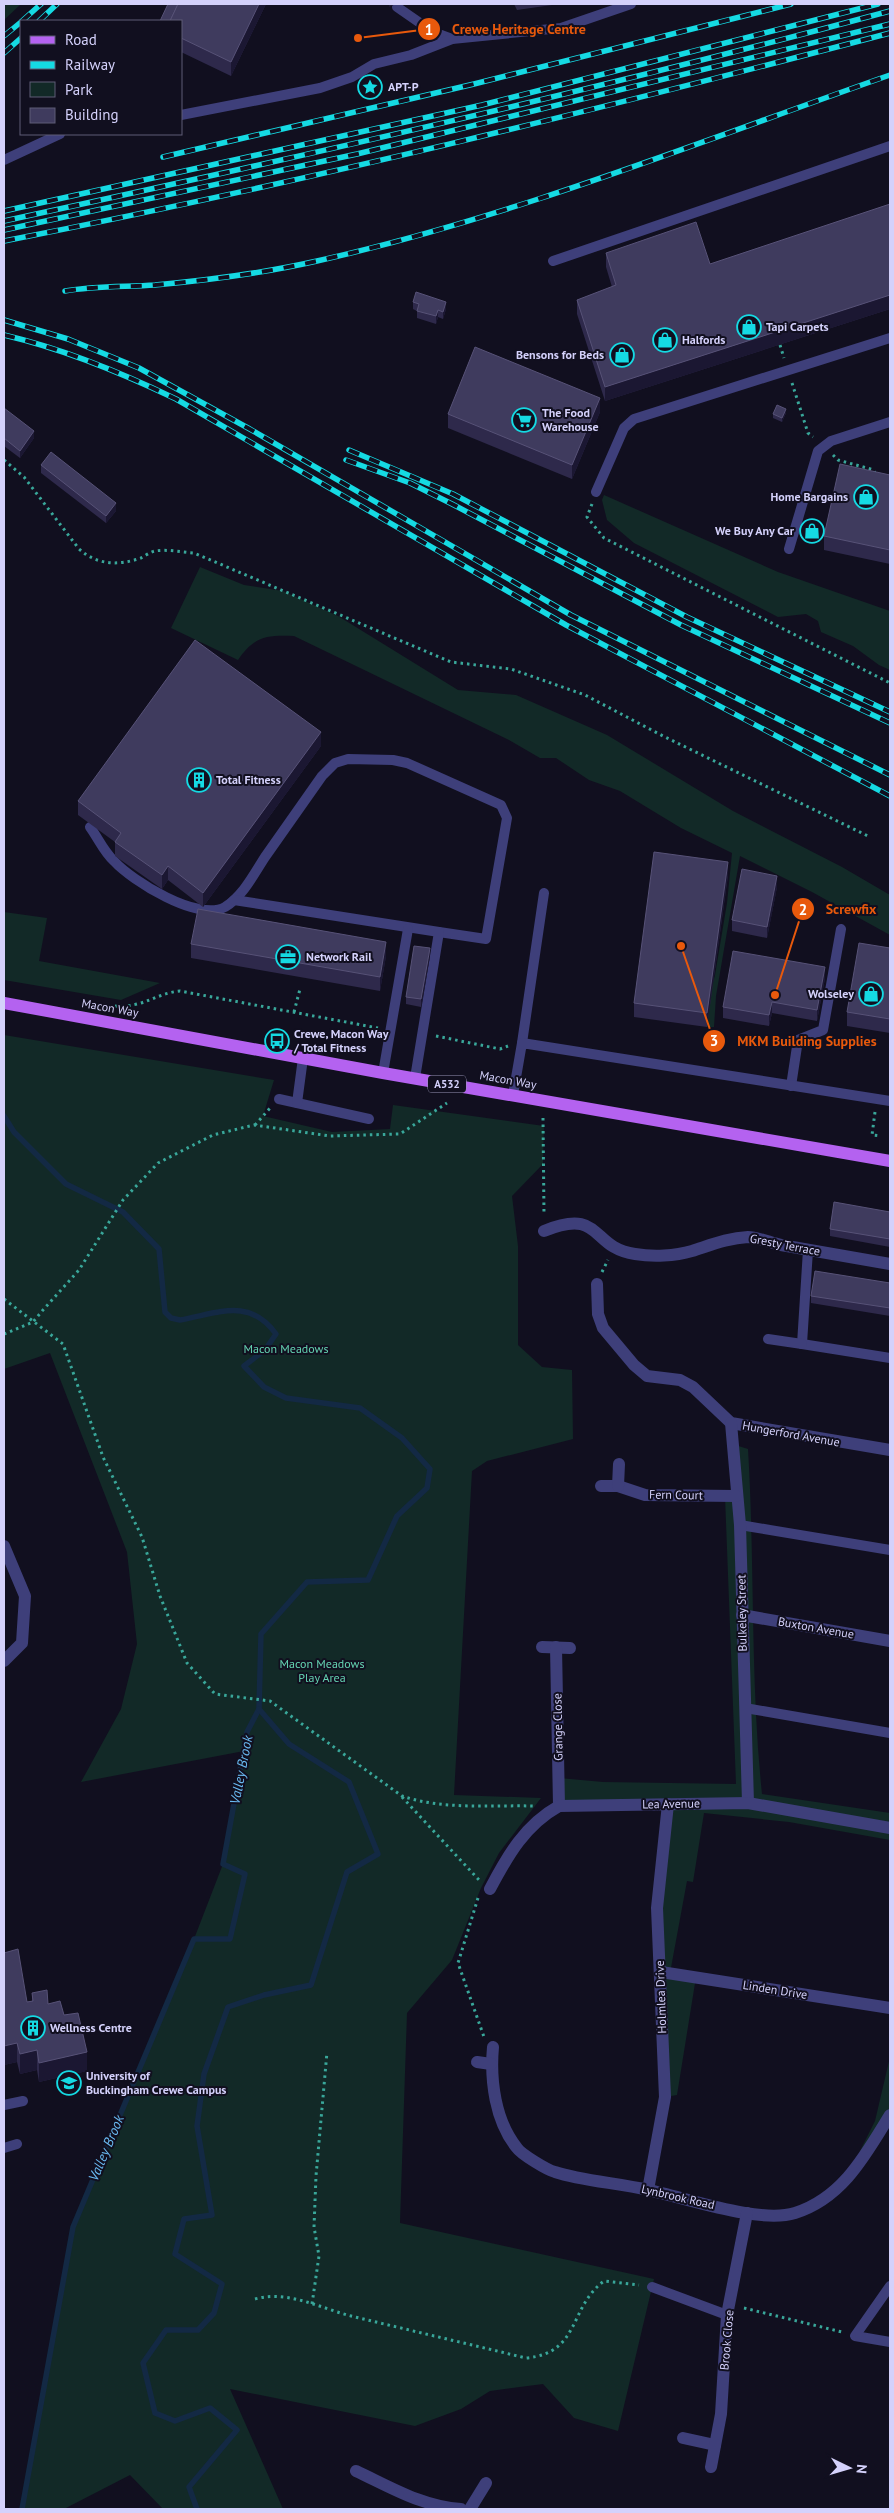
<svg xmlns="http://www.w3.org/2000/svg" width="894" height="2513" font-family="'PT Sans',sans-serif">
	<rect width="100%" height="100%" fill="#110f1f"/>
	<g fill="#122927">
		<polygon points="4,4 21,4 4,20"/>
		<polygon points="604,495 778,572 890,611 890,670 879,665 853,646 821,632 818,621 806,614 778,617 634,543 607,520 602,500"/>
		<path d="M200 567 244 585 283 591 338 616 458 690 516 695 607 735 733 811 842 867 890 895V935L812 892 740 856 716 996 714 1027H707V1005L715 975 727 903 732 853 681 828 620 791 589 780 556 758H540L509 740 294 636C267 635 254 636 238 660L171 628Z"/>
		<polygon points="4,912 47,918 39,961 160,983 121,1000 4,980"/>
		<polygon points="4,1035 274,1080 263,1116 332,1132 390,1129 393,1105 544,1126 543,1164 512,1196 518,1246 518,1345 542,1367 572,1370 573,1439 487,1461 472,1471 454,1795 541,1798 499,1853 481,1888 452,1960 407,2013 400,2223 654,2279 618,2431 574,2418 543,2384 490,2391 461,2409 415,2426 230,2389 283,2509 163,2509 130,2475 64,2509 22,2509 73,2227 194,1939 223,1864 244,1751 81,1782 121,1709 137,1644 127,1552 50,1353 4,1369"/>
		<path d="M732 1444 748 1449C755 1564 750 1680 762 1794L890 1813V1840L789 1822 704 1813 693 1882 687 1881 670 1973 696 1977 677 2095 665 2097 657 1908 668 1804 559 1806V1778L603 1782 736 1784 725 1496H736Z"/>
		<polygon points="890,2057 890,2115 859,2153 875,2121"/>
	</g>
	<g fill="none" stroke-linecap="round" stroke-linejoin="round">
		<g stroke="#132944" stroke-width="5.5">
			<path d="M4 1116 14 1132 66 1184 123 1212 159 1249 165 1312 171 1318 180 1320C219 1313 249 1297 276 1334L265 1350 244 1366 264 1387 286 1398 360 1408 402 1438 430 1469 427 1488 397 1516 368 1580 307 1582 261 1634 259 1709 247 1732 223 1864 245 1874 230 1939H194L73 2227 22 2509"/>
			<polyline points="197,2509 189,2487 237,2430 210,2408 175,2421 155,2413 143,2363 166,2330 198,2330 214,2313 222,2284 175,2254 184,2219 212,2215 197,2126 204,2074 228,2007 264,1995 311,1985 347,1872 378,1854 349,1782 289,1744 259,1709"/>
		</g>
		<g stroke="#39a79a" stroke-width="3" stroke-dasharray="2.5 4" stroke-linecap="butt">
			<polyline points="780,345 784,358"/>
			<polyline points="792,383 808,433 813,437"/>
			<polyline points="833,455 838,460 874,470 875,474"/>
			<path d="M4 460 24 477 79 549C97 565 118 566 141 558 145 556 150 552 155 551 167 549 181 552 194 553L451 662 511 669 585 695 663 736 870 837"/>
			<polyline points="592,504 587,517 604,538 890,683"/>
			<path d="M115 1006C143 1008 157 993 180 991L378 1028"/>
			<polyline points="294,1012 300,989"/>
			<polyline points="436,1036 500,1049 508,1046"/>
			<polyline points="875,1112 872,1135 881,1136"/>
			<polyline points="543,1118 544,1215"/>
			<polyline points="255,1125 271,1107"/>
			<polyline points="602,1272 608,1260"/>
			<path d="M4 1299 63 1344 103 1457 142 1537 160 1596 187 1663 215 1694 270 1701 402 1796C443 1810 490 1805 533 1806"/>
			<polyline points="4,1334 33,1322 43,1310 79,1270 123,1200 158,1163 213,1135 254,1125 330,1136 400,1134 447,1103"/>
			<polyline points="402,1797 479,1880"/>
			<polyline points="478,1898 458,1963 484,2037"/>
			<path d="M255 2299C288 2290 320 2308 351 2316 409 2330 468 2344 526 2358 581 2353 568 2308 604 2281L639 2285"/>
			<polyline points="312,2304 319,2256 314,2227 316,2176 327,2052"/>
			<polyline points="744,2308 842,2332"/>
		</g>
		<g stroke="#3e3f7a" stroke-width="10">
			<polyline points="397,7 433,32 452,39"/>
			<polyline points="181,115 320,88 352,77 374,64 411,55 452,39 561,28 631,4"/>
			<polyline points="4,160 60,134"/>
			<polyline points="553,261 890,146"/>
			<polyline points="596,492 624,428 634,419 890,338"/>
			<polyline points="789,549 818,451 831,441 890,422"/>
			<path d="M90 827C98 838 104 852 114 861 132 881 198 922 225 907 243 896 254 874 265 857 284 830 303 803 322 776L335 763 348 759 393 760 407 763 501 805 507 818 486 939 439 932"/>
			<polyline points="234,900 439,932 415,1078"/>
			<polyline points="522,1043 544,893"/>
			<polyline points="383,1073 408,929"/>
			<polyline points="791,1086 798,1040 823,1030 841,929"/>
			<polyline points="513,1095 522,1043 890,1101"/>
			<polyline points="279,1099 369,1119"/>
			<polyline points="297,1103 303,1058"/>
			<polyline points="808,1250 802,1344 890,1358"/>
			<polyline points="768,1339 802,1344"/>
			<polyline points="740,1525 890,1550"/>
			<polyline points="745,1708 890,1733"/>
			<polyline points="4,2105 23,2101"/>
			<polyline points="4,2148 17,2144"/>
			<polyline points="890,2286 855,2336 890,2342"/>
			<polyline points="652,2287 727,2315"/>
		</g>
		<g stroke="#3e3f7a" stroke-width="12">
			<path d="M544 1231C603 1207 590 1248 635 1254 653 1257 675 1256 692 1251 711 1245 728 1238 748 1237 758 1237 771 1243 781 1245 817 1251 854 1258 890 1264"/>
			<polyline points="597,1284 598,1314 603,1328 634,1365 647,1376 680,1380 693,1387 731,1423 890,1450"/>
			<polyline points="731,1423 740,1525 748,1803"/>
			<polyline points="601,1486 618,1486 645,1495 736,1496"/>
			<polyline points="618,1486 619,1464"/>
			<polyline points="4,1546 25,1596 22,1643 4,1661"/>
			<polyline points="742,1615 890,1641"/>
			<polyline points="542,1647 570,1648"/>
			<polyline points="556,1647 559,1806"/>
			<path d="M490 1889C508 1855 525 1825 559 1806L748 1803 890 1828"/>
			<polyline points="661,1972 890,2008"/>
			<path d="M493 2047C490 2080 495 2121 517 2148 521 2154 547 2170 555 2172 582 2181 619 2183 648 2190 687 2198 759 2224 795 2213 843 2198 866 2154 890 2115"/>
			<polyline points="477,2062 491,2064"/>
			<polyline points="648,2190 665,2097 657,1908 668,1804"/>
			<polyline points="683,2438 715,2445"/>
			<polyline points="711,2467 721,2414 727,2315 747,2213"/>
			<path d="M356 2471C390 2487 423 2507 461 2509"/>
			<polyline points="470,2509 486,2483"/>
		</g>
		<polyline stroke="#b462f0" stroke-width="12" points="4,1003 383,1073 890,1161"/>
		<g stroke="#15dae3" stroke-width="5.5">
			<g id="rail">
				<polyline points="22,21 41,4"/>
				<polyline points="39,21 57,4"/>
				<polyline points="4,36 21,22"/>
				<polyline points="4,53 21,38"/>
				<polyline points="163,157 474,84 791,4"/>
				<polyline points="4,211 482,105 878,4"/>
				<path d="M4 221C301 157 597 90 890 11"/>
				<polyline points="4,230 357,154 890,24"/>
				<path d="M4 241C302 183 597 110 890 33"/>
				<path d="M65 291C95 286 125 287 155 285 210 280 264 273 317 261 513 217 701 141 890 75"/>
				<polyline points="4,320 68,339 139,368 248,428 571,615 890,775"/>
				<path d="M4 335C64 349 120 372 176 399L566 625 890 796"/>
				<polyline points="349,450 453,494 687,617 890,712"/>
				<polyline points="346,460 410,483 452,504 681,625 890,723"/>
			</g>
		</g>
		<use href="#rail" stroke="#110f1f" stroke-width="4" stroke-dasharray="11" stroke-linecap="butt"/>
	</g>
	<g fill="#2e294b">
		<polygon points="168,4 266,4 231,76 181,52 181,21"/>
		<polygon points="514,4 556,4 552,5 517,10"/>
		<polygon points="890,204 890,309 605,401 577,314 577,300 612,287 606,267 606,253 710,264"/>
		<polygon points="413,302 446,309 443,319 438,317 436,324 417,318 417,311 413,309"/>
		<polygon points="4,408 34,438 20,458 4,446"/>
		<polygon points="600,412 572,479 448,428 448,414"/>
		<polygon points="786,413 782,422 773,418 773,414"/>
		<polygon points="41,465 116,511 106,523 41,473"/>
		<polygon points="890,475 890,564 824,550 824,536"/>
		<polygon points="321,746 203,907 168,880 162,889 115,856 115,842 78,815 78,801"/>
		<polygon points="728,875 707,1027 634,1017 634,1003"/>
		<polygon points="777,887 767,938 732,931 732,920"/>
		<polygon points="191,944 386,956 380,991 191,958"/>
		<polygon points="890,948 890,1033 847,1026 847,1012"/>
		<polygon points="430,956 421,1007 406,1004 406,997"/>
		<polygon points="825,978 817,1021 772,1013 769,1026 723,1018 723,1007"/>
		<polygon points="890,1212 890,1247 830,1236 830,1229"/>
		<polygon points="890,1283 890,1316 811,1303 811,1296"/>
		<polygon points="32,1993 64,2015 87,2071 39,2082 37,2070 20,2074 17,2062 4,2065 27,2002 32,2001"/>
	</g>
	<g fill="#1b1732">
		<polygon points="259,4 266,4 231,76 231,62"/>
		<polygon points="389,4 396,4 389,7"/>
		<polygon points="890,295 890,309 605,401 605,387"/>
		<polygon points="446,302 446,309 443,319 443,312"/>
		<polygon points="438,310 438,317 436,324 436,316"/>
		<polygon points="600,398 600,412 572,479 572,465"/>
		<polygon points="786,409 786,413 782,422 782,418"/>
		<polygon points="34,431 34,438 20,458 20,451"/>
		<polygon points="116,503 116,511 106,523 106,516"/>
		<polygon points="321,732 321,746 203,907 203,893"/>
		<polygon points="728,862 728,875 707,1027 707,1013"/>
		<polygon points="168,866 168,880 162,889 162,875"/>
		<polygon points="777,876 777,887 767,938 767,927"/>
		<polygon points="386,942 386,956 380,991 380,977"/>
		<polygon points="430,948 430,956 421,1007 421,999"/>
		<polygon points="825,967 825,978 817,1021 817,1010"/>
		<polygon points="772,1002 772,1013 769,1026 769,1015"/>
		<polygon points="17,2043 17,2062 4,2065 4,2046"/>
		<polygon points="37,2050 37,2070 20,2074 20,2054"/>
		<polygon points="87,2052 87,2071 39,2082 39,2063"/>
	</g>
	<g fill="#3f3b5e" stroke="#575277">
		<polygon points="168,4 178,4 170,21 160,21"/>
		<polygon points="178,4 259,4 231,62 181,38 181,21 170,21"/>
		<polygon points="890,204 890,295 605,387 577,300 616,285 606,253 696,222 710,264"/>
		<polygon points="416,292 446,302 443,312 438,310 436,316 417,311 419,304 413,302"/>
		<polygon points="475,347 600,398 572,465 448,414"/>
		<polygon points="777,405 786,409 782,418 773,414"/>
		<polygon points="4,408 34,431 20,451 4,438"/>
		<polygon points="51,452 116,503 106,516 41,465"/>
		<polygon points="840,464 890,475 890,550 824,536"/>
		<polygon points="195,640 321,732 203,893 168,866 162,875 115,842 121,833 78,801"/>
		<polygon points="654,852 728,862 707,1013 634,1003"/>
		<polygon points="742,869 777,876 767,927 732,920"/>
		<polygon points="198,909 386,942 380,977 191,944"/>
		<polygon points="859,943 890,948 890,1019 847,1012"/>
		<polygon points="414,946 430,948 421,999 406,997"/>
		<polygon points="733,951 825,967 817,1010 772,1002 769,1015 723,1007"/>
		<polygon points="834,1202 890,1212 890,1239 830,1229"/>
		<polygon points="815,1271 890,1283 890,1308 811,1296"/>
		<polygon points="18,1949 27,2002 33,2001 32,1993 47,1990 48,2004 60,2001 64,2015 78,2013 87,2052 39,2063 37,2050 20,2054 17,2043 4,2046 4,1953"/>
	</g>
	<defs>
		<g id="sight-ring" transform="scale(1.25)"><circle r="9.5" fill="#110f1f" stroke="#15dae3" stroke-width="1.5"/><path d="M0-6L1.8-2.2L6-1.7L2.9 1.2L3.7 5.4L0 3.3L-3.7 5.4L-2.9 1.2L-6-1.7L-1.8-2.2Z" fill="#15dae3"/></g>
		<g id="shop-ring" transform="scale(1.25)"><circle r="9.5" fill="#110f1f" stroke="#15dae3" stroke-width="1.5"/><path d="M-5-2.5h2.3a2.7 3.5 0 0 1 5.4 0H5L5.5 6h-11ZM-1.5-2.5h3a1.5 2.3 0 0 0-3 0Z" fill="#15dae3"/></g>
		<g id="supermarket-ring" transform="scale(1.25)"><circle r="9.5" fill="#110f1f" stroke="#15dae3" stroke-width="1.5"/><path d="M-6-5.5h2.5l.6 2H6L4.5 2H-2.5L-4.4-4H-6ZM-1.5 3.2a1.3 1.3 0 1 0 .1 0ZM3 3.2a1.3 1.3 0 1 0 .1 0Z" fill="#15dae3"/></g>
		<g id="building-ring" transform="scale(1.25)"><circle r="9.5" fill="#110f1f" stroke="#15dae3" stroke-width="1.5"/><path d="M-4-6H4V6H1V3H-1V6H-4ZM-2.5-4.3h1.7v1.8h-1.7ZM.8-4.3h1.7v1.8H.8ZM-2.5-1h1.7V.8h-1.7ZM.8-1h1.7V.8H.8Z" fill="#15dae3"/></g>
		<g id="office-ring" transform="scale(1.25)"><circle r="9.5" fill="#110f1f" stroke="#15dae3" stroke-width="1.5"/><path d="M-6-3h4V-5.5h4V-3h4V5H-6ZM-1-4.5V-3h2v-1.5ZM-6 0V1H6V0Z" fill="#15dae3"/></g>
		<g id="bus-ring" transform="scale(1.25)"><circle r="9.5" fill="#110f1f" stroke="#15dae3" stroke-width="1.5"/><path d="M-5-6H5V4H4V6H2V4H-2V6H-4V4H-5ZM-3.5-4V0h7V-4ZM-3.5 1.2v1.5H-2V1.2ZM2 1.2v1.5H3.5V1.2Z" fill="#15dae3"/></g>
		<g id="university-ring" transform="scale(1.25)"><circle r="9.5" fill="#110f1f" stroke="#15dae3" stroke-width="1.5"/><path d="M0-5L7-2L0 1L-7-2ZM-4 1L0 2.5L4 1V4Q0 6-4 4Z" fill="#15dae3"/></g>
	</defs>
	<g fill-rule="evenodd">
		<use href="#sight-ring" x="370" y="87"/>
		<use href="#shop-ring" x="749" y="327"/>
		<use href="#shop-ring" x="665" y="340"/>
		<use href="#shop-ring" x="622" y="355"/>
		<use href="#supermarket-ring" x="524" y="420"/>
		<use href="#shop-ring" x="866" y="497"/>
		<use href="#shop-ring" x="812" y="531"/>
		<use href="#building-ring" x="199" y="780"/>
		<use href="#office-ring" x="288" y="957"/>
		<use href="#shop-ring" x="871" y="994"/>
		<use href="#bus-ring" x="277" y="1041"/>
		<use href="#building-ring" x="33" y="2028"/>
		<use href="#university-ring" x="69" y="2083"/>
	</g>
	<g text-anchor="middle" stroke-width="4" stroke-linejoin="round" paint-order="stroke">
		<rect fill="#110f1f" stroke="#9a97b9" stroke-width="1" x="428" y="1075.5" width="38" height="17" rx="4"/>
		<g font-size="11" font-weight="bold" fill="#d4d1fb">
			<text x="447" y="1088">A532</text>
		</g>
		<g font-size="12" font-weight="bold" fill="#d4d1fb" stroke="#110f1f" text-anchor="start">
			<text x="388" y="91">APT-P</text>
			<text x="766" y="331">Tapi Carpets</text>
			<text x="682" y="344">Halfords</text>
			<text x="604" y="359" text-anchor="end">Bensons for Beds</text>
			<text x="542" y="417">The Food<tspan x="542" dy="14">Warehouse</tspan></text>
			<text x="848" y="501" text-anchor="end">Home Bargains</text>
			<text x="794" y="535" text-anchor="end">We Buy Any Car</text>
			<text x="216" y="784">Total Fitness</text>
			<text x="306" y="961">Network Rail</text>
			<text x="854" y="998" text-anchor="end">Wolseley</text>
			<text x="294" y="1038">Crewe, Macon Way<tspan x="294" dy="14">/ Total Fitness</tspan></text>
			<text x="50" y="2032">Wellness Centre</text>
			<text x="86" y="2080">University of<tspan x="86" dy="14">Buckingham Crewe Campus</tspan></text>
		</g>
		<g font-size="12" fill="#d4d1fb" stroke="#110f1f">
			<text transform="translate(110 1008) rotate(10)" y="4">Macon Way</text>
			<text transform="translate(508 1080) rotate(10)" y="4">Macon Way</text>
			<text transform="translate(785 1245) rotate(11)" y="4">Gresty Terrace</text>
			<text transform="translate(791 1434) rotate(10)" y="4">Hungerford Avenue</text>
			<text transform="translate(676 1495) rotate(1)" y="4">Fern Court</text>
			<text transform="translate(742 1613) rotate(-91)" y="4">Bulkeley Street</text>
			<text transform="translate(816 1628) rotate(10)" y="4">Buxton Avenue</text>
			<text transform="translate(558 1727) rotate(-91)" y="4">Grange Close</text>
			<text transform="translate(671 1804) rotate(-1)" y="4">Lea Avenue</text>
			<text transform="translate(775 1990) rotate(9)" y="4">Linden Drive</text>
			<text transform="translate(661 1997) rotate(-92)" y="4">Holmlea Drive</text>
			<text transform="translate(678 2197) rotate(13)" y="4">Lynbrook Road</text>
			<text transform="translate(727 2340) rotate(-85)" y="4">Brook Close</text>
		</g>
		<g font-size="12" fill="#64d3b2" stroke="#110f1f">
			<text x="286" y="1353">Macon Meadows</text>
			<text x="322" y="1668">Macon Meadows<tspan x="322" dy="14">Play Area</tspan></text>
		</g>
		<g font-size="14" font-style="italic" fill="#69b9f1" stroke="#110f1f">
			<text transform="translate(241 1770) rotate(-79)" y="5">Valley Brook</text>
			<text transform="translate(106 2148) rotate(-67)" y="5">Valley Brook</text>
		</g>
	</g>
	<path fill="none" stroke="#e8590c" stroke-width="2" d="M358 38L429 29M775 995L803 909M681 946L714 1041"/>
	<g fill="#e8590c" stroke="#110f1f" stroke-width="2">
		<circle cx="358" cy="38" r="5"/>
		<circle cx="775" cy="995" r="5"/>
		<circle cx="681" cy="946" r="5"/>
		<circle cx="429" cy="29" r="12"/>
		<circle cx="803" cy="909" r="12"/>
		<circle cx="714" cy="1041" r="12"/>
	</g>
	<g font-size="15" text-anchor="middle" font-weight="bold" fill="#fff">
		<text x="429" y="35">1</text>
		<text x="803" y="915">2</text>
		<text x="714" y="1046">3</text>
	</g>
	<g font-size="14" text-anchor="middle" font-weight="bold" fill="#e8590c" stroke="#110f1f" stroke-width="4" stroke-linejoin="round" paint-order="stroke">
		<text x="519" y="34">Crewe Heritage Centre</text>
		<text x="851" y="914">Screwfix</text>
		<text x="807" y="1046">MKM Building Supplies</text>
	</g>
	<rect width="894" height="2513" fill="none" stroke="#d4d1fb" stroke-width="10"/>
	<rect x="20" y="20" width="162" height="115" fill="#110f1f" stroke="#5f5d77"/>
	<rect x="30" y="36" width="25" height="8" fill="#b462f0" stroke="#5f5d77"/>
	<text x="65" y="45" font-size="15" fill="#d4d1fb">Road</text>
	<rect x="30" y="61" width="25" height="8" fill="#15dae3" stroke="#5f5d77"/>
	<text x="65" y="70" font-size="15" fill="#d4d1fb">Railway</text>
	<rect x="30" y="82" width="25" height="15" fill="#122927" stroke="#5f5d77"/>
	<text x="65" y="95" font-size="15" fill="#d4d1fb">Park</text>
	<rect x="30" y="108" width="25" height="15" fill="#3f3b5e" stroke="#5f5d77"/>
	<text x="65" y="120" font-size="15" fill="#d4d1fb">Building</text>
	<g transform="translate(849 2468) rotate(95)" stroke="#110f1f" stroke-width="4" paint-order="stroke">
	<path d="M0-4L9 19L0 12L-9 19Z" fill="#d4d1fb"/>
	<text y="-8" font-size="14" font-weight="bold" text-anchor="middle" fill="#d4d1fb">N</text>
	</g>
</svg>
